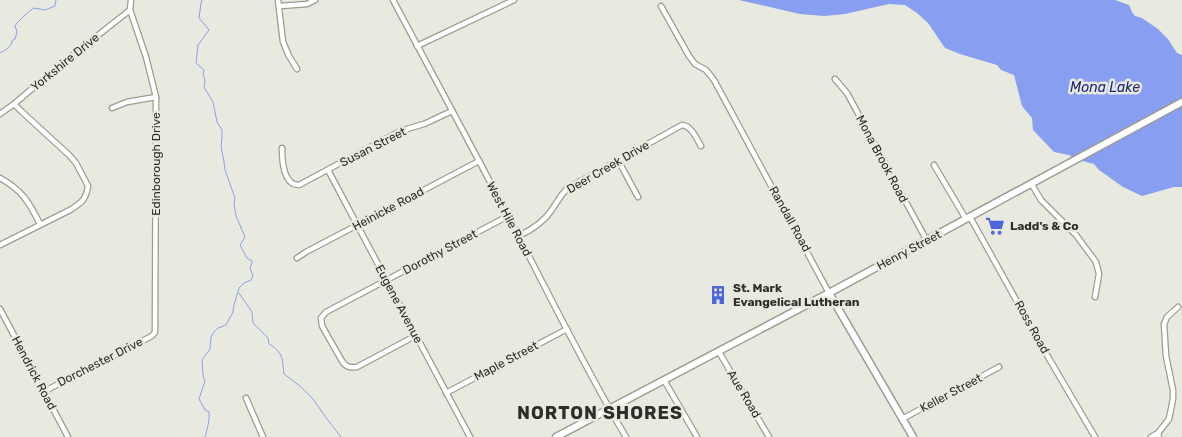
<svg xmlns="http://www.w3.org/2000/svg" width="1182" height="437" font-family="Rubik,sans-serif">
	<rect width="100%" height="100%" fill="#e9eadf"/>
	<polygon fill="#889ef0" points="739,0 1115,0 1129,5 1132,12 1135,16 1142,18 1158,29 1168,39 1177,53 1182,55 1182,187 1174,187 1142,196 1123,187 1099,170 1094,164 1075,159 1069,155 1054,152 1033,130 1032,118 1022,106 1014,75 1001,70 997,65 960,54 945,48 928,23 917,13 905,5 889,4 845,14 824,16 800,14"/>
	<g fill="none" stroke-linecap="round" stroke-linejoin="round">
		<g stroke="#889ef0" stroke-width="1">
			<path d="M202 0 201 3 199 18 209 30 198 45 196 63 204 70 203 74 205 80 204 87 213 102 217 122 222 130V138L221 146 224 162 225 170 235 198 234 204 236 216 245 237 240 245 247 258 252 261V263L250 268 253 276 251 280 244 283 239 288 234 305 233 312 226 325 218 328 214 332 211 337 210 349 202 360C203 367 202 375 205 381L199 399 205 410 209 412C210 419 207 430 205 437"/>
			<path d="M0 53C6 50 11 47 12 41L15 39 17 32 15 26C17 22 30 10 34 8L45 10 55 6 56 0"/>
			<path d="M239 293 252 312 253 323 268 338 269 344C284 353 282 359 284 374L300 386 313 399 327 419 341 437"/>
		</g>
		<g stroke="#9c9d92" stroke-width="7">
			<g id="street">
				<polyline points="278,0 283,42 289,56 297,69"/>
				<path d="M393 0C435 79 478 158 519 237 554 304 587 372 626 437"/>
				<polyline points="280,6 307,4 315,0"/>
				<polyline points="661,6 689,56 695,64 706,70 714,80 829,293"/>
				<polyline points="417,46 514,0"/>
				<polyline points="835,79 847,93 927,241"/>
				<polyline points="112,108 127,102 156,97"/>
				<polyline points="0,114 14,104 59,66 130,10"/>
				<path d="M282 148C282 160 283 185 299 185L400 131 424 124 452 111"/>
				<polyline points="618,160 638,197"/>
				<polyline points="934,165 966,219"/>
				<polyline points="328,170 470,437"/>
				<path d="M0 178C22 190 29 202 40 224"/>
				<polyline points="1031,183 1041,200 1076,235 1096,262 1099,274 1095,297"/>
				<polyline points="970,217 1044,350 1095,437"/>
				<path d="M519 236C531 230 543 223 551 211 557 203 560 195 568 188L682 125C692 126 696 138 701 146"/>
				<path d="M0 245 70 210C81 203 86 200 88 186L76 163 69 155 21 111 14 104"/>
				<polyline points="297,258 306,252 479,161"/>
				<polyline points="0,309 68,437"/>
				<path d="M415 336 357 367C350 368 346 367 342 361L322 326 321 318 326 312 508 216"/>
				<polyline points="719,352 769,437"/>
				<polyline points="664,380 697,437"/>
				<polyline points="43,392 152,336 155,332 156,97 146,57 130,10 131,0"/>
				<polyline points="446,393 567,329"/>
				<polyline points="246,398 263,437"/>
				<polyline points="902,419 999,367"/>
				<polyline points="1151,437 1158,433"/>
				<polyline points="1159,437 1158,433 1169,419 1173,399 1173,390 1166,356 1164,324 1167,317 1178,307"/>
			</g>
		</g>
		<g stroke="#9c9d92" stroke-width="9">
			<g id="secondary">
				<polyline points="829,293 913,437"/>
				<polyline points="556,437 829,293 1182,102"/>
			</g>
		</g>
		<use href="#street" stroke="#fff" stroke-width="4.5"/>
		<use href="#secondary" stroke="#fff" stroke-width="6"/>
	</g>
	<defs>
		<g id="supermarket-bare" transform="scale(1.5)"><path d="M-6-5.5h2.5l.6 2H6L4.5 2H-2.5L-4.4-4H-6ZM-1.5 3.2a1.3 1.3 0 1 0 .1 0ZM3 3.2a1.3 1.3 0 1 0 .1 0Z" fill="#4f65da" stroke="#e9eadf" stroke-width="2.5" paint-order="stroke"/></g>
		<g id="building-bare" transform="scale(1.5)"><path d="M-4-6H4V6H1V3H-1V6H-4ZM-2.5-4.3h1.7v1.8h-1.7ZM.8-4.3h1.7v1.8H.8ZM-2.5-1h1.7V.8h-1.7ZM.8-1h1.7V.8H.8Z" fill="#4f65da" stroke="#e9eadf" stroke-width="2.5" paint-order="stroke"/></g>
	</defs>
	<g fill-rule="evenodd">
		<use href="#supermarket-bare" x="995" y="226"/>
		<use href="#building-bare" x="718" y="295"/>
	</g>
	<g text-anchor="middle" stroke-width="5" stroke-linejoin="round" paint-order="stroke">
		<g font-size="12" fill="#2d2d29" stroke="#e9eadf">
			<text transform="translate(65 62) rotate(-39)" y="4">Yorkshire Drive</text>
			<text transform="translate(373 147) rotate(-27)" y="4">Susan Street</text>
			<text transform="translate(882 159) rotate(62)" y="4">Mona Brook Road</text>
			<text transform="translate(156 164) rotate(-90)" y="4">Edinborough Drive</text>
			<text transform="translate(608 167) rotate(-30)" y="4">Deer Creek Drive</text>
			<text transform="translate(388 209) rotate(-28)" y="4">Heinicke Road</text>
			<text transform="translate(509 219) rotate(62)" y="4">West Hile Road</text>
			<text transform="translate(790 219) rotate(61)" y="4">Randall Road</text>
			<text transform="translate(909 250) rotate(-28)" y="4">Henry Street</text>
			<text transform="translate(440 252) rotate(-28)" y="4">Dorothy Street</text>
			<text transform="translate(399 304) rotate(62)" y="4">Eugene Avenue</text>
			<text transform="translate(1032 327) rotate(61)" y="4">Ross Road</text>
			<text transform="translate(506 361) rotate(-28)" y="4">Maple Street</text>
			<text transform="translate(100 362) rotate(-27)" y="4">Dorchester Drive</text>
			<text transform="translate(34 373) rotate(62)" y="4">Hendrick Road</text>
			<text transform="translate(951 393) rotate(-28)" y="4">Keller Street</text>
			<text transform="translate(744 394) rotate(59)" y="4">Aue Road</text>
		</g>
		<g font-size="12" font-weight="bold" fill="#2d2d29" stroke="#e9eadf" text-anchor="start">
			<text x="1010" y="230">Ladd's &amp; Co</text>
			<text x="733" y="292">St. Mark<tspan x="733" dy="14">Evangelical Lutheran</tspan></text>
		</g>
		<g font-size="14" font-style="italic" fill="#1d2481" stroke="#e9eadf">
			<text x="1105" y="92">Mona Lake</text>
		</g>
		<g font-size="18" font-weight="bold" letter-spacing="1" fill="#2d2d29" stroke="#e9eadf">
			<text x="600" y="419">NORTON SHORES</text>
		</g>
	</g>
</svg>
